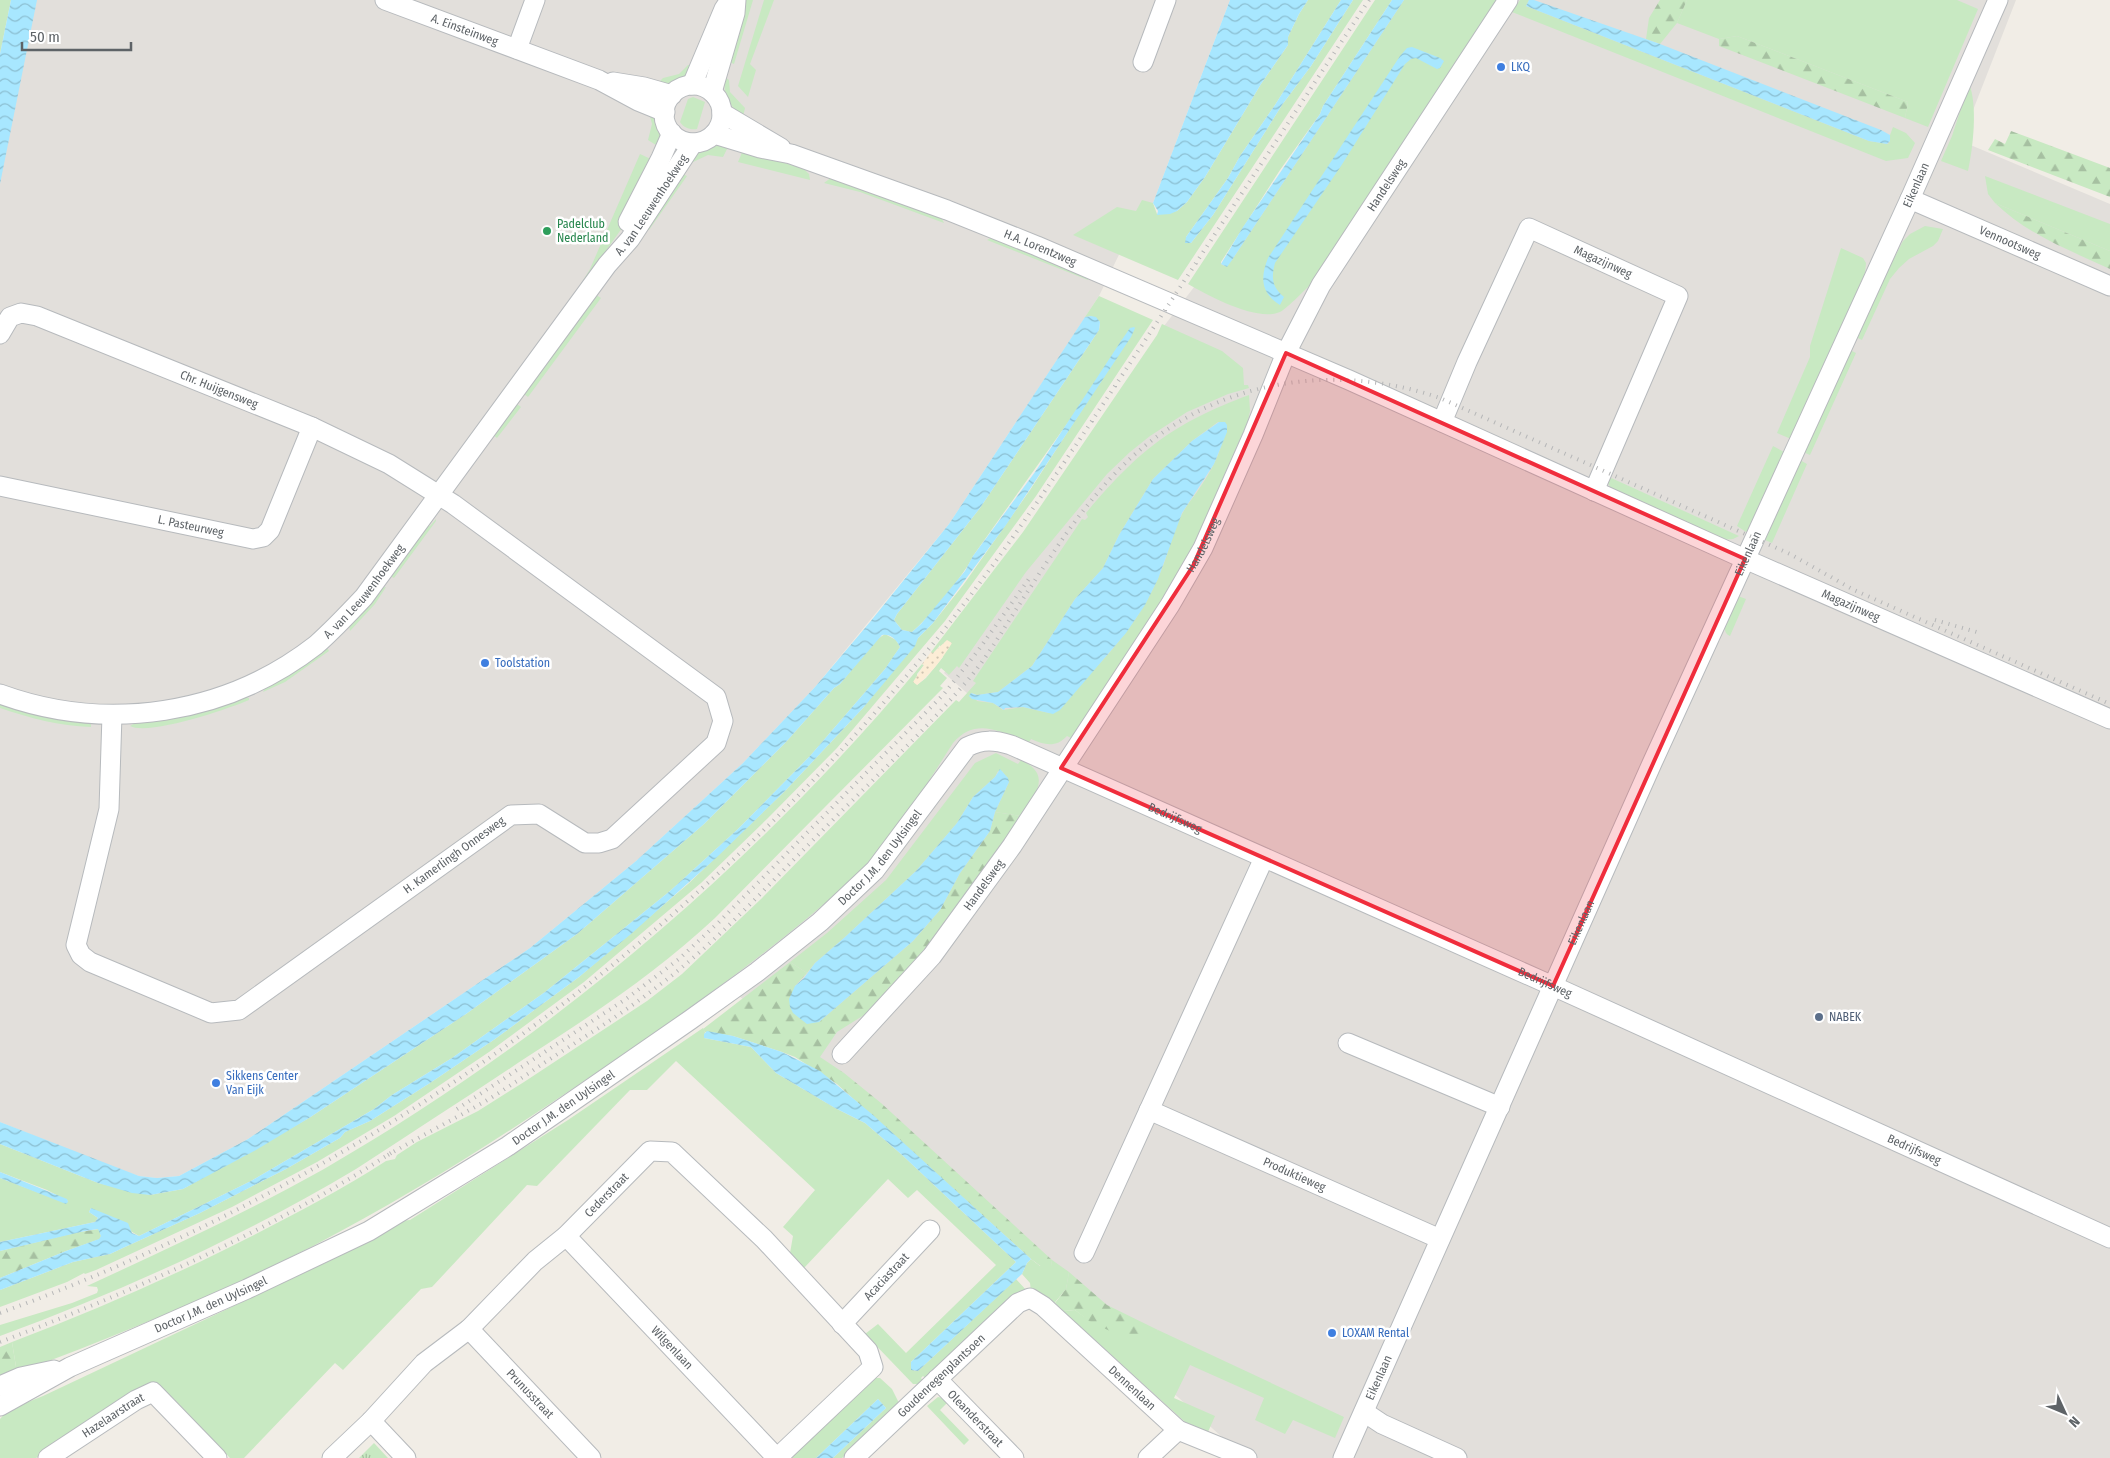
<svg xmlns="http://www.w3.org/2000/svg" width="2110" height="1458" font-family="'Fira Sans Condensed',sans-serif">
	<defs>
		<pattern id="forest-firs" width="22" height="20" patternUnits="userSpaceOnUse" patternTransform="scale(1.25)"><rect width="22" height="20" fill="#c8e9c2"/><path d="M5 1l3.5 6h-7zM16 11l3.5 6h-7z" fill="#a6c0a1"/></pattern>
		<pattern id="sand-dots" width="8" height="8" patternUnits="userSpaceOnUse" patternTransform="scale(1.25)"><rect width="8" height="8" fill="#fcedd6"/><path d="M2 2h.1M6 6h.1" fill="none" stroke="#cfc4b1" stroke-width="1.8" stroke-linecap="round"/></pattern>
		<pattern id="park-tufts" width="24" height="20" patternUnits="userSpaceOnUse" patternTransform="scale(1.25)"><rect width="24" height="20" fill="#c8e9c2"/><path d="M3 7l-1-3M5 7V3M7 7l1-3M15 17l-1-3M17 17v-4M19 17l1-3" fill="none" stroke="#a6c0a1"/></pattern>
		<pattern id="water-waves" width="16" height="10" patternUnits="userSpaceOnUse" patternTransform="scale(1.25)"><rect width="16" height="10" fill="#a8e7ff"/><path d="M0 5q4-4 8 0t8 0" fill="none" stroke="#8cbfd2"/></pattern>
	</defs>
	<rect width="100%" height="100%" fill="#f1ede6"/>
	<g fill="#e2dfdb">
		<polygon points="28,0 1230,0 1153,203 1128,236 1099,296 949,524 815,687 743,763 636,861 530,948 248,1139 179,1176 157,1178 139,1176 108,1166 0,1122 0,114"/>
		<polygon points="1404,0 2016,0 1961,141 2110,204 2110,1458 1245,1458 1104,1330 1057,1281 708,968 975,700 944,673 1116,441 1164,326 1198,282 1221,264"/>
	</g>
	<g fill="#c8e9c2" fill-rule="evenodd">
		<polygon points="0,0 11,0 0,54"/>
		<polygon points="743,0 753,0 734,64 727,61"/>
		<polygon points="764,0 774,0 750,64 756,70 748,97 738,86"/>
		<polygon points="1308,0 1341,0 1275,105 1240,156 1228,178 1186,237 1191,243 1213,215 1282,105 1311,66 1353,0 1363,0 1178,280 1073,235 1117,207 1136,211 1142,200 1153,203 1157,214 1177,211 1187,202 1205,177 1261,84 1288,45 1288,37 1299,14"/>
		<path d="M1375 0H1392L1323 106 1320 114 1280 170 1221 262V264L1224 266 1232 260 1404 0H1498L1309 286C1305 290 1284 311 1280 312 1257 322 1209 296 1188 284Z"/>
		<polygon points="1520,0 1529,0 1526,6 1869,141 1888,144 1890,141 1890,135 1893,127 1906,133 1915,143 1908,158 1886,161 1512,12"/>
		<polygon points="1687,0 1957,0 1978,9 1928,127 1905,118 1908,102 1737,36 1719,39 1677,23"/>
		<path d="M688 65H694C686 79 673 85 658 83L663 78 679 74Z"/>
		<path d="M725 77 729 80 730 92 745 108 743 117C730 107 722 94 725 77Z"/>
		<path d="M1969 84C1978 105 1973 149 1968 171L1941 161 1952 136Z"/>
		<path d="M693 97 705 102 697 129C690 130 684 128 680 122L688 99Z"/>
		<path d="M649 113C661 123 661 133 659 147L648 140 652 124Z"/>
		<polygon points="720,145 728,147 723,157 708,155 691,163 699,151"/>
		<polygon points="743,150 804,169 809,174 810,180 738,162"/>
		<polygon points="640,154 655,161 622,228 580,288 579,287 590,269"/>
		<polygon points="680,173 687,176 649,230 645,227"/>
		<polygon points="1985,176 2110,224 2110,251 1995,203 1988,194"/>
		<polygon points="832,177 941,217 944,223 860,192 824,183"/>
		<polygon points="1925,226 1943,229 1938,241 1933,246 1909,259 1899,268 1890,279 1862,340 1854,336 1903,241 1910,234"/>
		<polygon points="992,237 1089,277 1088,280 987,240"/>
		<polygon points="1841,248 1863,258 1866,263 1865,273 1791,439 1777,433 1810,357 1810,346"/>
		<polygon points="596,295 601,298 528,397 524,394"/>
		<path d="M1099 296 1153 320 1036 496 945 621 837 748 768 818 701 883 584 982 489 1052 394 1116 317 1162 232 1207 96 1270 85 1274 84 1273 67 1282 0 1307V1290L73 1262 110 1254 125 1247 200 1213 286 1169 340 1138 345 1132 370 1121 430 1083 495 1039 579 977 688 884 785 791 863 708 918 638 933 623 964 584 1030 490 1135 328 973 556C966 573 927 620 912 632L902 630 894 620 897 614 980 508 1099 330 1100 322 1091 316 1085 317Z"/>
		<path d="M1162 324 1222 351 1243 368 1244 385H1248L1249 388 1228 394 1187 412 1150 436 1130 452 1107 474 1026 572 959 668 957 666 949 675 941 668 939 671 947 678 940 686 943 688 715 918C656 973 594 1014 527 1057 470 1095 413 1132 356 1169 244 1236 122 1291 0 1336V1325L72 1303 97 1293 98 1290 97 1287 87 1286C167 1249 247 1212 324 1169 552 1037 754 866 922 664L924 665 917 674V685L926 678 943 657 940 645 933 654 931 652 1023 532 1157 335Z"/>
		<polygon points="1848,349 1856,353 1810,455 1803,452"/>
		<path d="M1249 395 1250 411 1248 421 1191 551 1165 596 1071 738 1067 736C1056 748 1044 745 1031 739L1028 744C1002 732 976 716 953 743 928 782 904 822 874 856 847 886 815 912 784 937 737 974 690 1009 640 1043 535 1115 427 1187 313 1246 217 1295 118 1335 17 1373L12 1342C83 1315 153 1285 222 1251 278 1223 333 1195 386 1161L395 1159 397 1155 417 1142 478 1111 524 1082 647 1001 682 974 761 899 956 700 959 702 976 683 973 681 1082 519 1085 520 1088 517 1086 513C1138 451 1173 423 1249 395ZM1218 422H1225C1225 447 1211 472 1197 492 1192 499 1186 506 1182 514 1171 534 1168 557 1158 578 1134 633 1092 673 1049 713L1023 707 1003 710 993 703 977 701 972 693 977 695 998 692 1032 666 1075 599 1103 568 1119 535 1153 479 1192 441Z"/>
		<polygon points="517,404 521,407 497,438 493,435"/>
		<polygon points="1773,446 1784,452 1783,457 1752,527 1746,532 1737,526"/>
		<polygon points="1800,460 1807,464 1772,543 1765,540 1766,534"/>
		<polygon points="1609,477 1739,536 1733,539 1722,540 1611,489 1608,483"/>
		<polygon points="436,519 436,521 394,578 392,577 392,574 428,525 430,526"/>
		<polygon points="386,587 375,604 350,631 349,625 380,588"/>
		<path d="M1738 596 1746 599 1730 636C1716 630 1734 605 1738 596Z"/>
		<polygon points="885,634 896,640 900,647 885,669 810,756 738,829 670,891 545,992 452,1058 392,1095 374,1109 251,1181 139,1236 91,1208 89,1212 98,1218 95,1222 0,1242 0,1178 66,1203 68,1201 47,1190 0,1172 0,1144 98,1183 150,1195 183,1189 309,1118 466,1014 577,934 704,824 786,742 834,688 840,684 876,640"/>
		<polygon points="328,649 329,651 285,682 263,692 266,686 322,650"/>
		<path d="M242 697 249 698V700C228 709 149 736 130 726L137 722 196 713Z"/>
		<path d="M0 703 91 723V727C59 726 30 718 0 708Z"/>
		<path d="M996 753 1018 764 1021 760C1053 775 1035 795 1021 816L995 812 1009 782 1002 771H998L995 777 973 797 957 823 916 871 844 938 815 963 807 973 790 962 827 933 886 880 975 763Z"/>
		<polygon points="703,1028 705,1032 704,1038 751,1047 776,1073 835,1108 865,1123 901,1154 1016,1262 911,1362 914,1371 918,1371 1016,1279 1027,1291 929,1381 923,1376 921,1378 923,1381 919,1384 913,1384 865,1334 878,1324 906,1353 996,1265 917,1190 908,1198 888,1179 804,1268 790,1253 793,1236 783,1227 815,1190 676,1061 647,1090 630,1090 537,1186 527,1185 432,1287 421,1289 343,1370 335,1363 244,1458 230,1458 172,1397 156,1390 99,1418 36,1458 0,1458 0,1419 8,1410 43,1396 331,1260 400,1221 410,1220 568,1120"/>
		<polygon points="1031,1259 1040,1266 1051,1266 1052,1260 1069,1272 1066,1289 1051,1307 1031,1291 1030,1283 1022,1274 1027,1263"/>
		<path d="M1075 1310C1103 1332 1120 1332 1153 1336L1158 1330 1344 1417 1335 1438 1293 1420 1285 1434 1255 1420 1264 1398 1190 1365 1174 1398 1215 1416 1208 1432 1185 1422 1063 1311Z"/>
		<polygon points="876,1378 880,1378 892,1389 900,1405 842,1458 833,1458 886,1408 878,1399 816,1458 792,1458 795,1454"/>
		<polygon points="938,1397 943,1398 948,1402 940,1410 969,1440 964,1445 927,1406"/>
	</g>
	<g fill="url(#forest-firs)">
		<polygon points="1660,0 1687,0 1677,23 1660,44 1646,39 1649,18"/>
		<polygon points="1737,36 1908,102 1905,118 1719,46 1719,39"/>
		<polygon points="2011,131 2110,168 2110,197 1988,150 1995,139 2005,144"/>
		<path d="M1995 203 2110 251V269C2069 250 2028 235 1995 203Z"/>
		<polygon points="995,812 1021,816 972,888 924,952 872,1010 837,1032 820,1057 844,1073 881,1103 1052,1260 1051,1266 1046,1270 1031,1259 837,1084 795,1057 782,1052 733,1036 705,1032 703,1029 790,962 807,973 795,986 819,1022 913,941 940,910 960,873 990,831"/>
		<polygon points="99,1229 101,1236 100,1239 66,1251 0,1278 0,1251 74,1233"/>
		<polygon points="1069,1272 1107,1305 1158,1330 1154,1336 1135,1343 1089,1321 1075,1310 1063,1311 1055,1303 1066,1289"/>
		<polygon points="12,1342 17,1373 0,1377 0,1347"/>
	</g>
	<path fill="url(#sand-dots)" d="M947 640 952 643C942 659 931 674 917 685L913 682 924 665 922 664 931 652 933 653Z"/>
	<polygon fill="url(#park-tufts)" points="374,1443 388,1458 359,1458"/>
	<g fill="url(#water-waves)">
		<polygon points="11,0 37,0 0,184 0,54"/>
		<polygon points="1230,0 1308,0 1299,14 1288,37 1288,45 1261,84 1205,177 1187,202 1177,211 1170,214 1157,215 1158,211 1153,203"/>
		<polygon points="1341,0 1353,0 1311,66 1282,105 1213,215 1191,243 1185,243 1186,237 1228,178 1240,156 1275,105"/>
		<polygon points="1392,0 1404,0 1232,260 1227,267 1221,264 1243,227 1320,114 1323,106"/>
		<polygon points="1529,0 1534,0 1660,44 1881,130 1890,135 1890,141 1887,144 1869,141 1526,6"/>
		<path d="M1412 47 1440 58 1444 61 1440 68 1437 69 1416 58 1411 59 1405 64 1341 166 1275 263C1271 278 1272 287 1284 297L1280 305C1261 293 1260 278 1268 258L1400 56 1407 48Z"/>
		<path d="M1091 316 1096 317 1100 322 1099 330 980 508 897 614 894 620 902 630 912 632 921 624 965 571 973 556 1035 472 1121 341 1130 328 1134 327 1135 328 1131 337 1006 525 933 623 918 638 915 646 863 708 785 791 716 858 631 934 579 977 495 1039 430 1083 370 1121 345 1132 340 1138 286 1169 200 1213 125 1247 110 1254 73 1262 0 1290V1278L66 1251 99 1239 101 1236 98 1229 85 1231 0 1251V1242L95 1222 98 1218 89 1212 91 1208 128 1223 132 1233 139 1236 251 1181 374 1109 392 1095 452 1058 545 992 670 891 738 829 810 756 885 669 893 657 900 647C897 640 890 633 882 635L840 684 834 688 786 742 704 824 577 934 466 1014 309 1118 256 1150 183 1189 150 1195 132 1193 98 1183 0 1144V1122L139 1176 157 1178 179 1176 248 1139 530 948 636 861 743 763 815 687 870 622 949 524 1085 317Z"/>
		<polygon points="1219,422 1225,422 1227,425 1227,432 1214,464 1182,513 1158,579 1145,605 1126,633 1060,710 1053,714 1023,707 1005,708 1004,710 993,703 972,699 969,696 971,693 977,695 998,692 1032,666 1075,599 1103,568 1119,535 1153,479 1192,441"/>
		<polygon points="1000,769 1008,778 1009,782 995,812 990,831 960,873 940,910 913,941 819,1022 807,1024 793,1013 790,1007 789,999 795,986 804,978 815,963 844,938 916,871 957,823 973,797 995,777"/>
		<polygon points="707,1031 733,1036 782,1052 820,1071 873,1115 1031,1259 1027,1263 1022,1274 918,1371 911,1370 911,1362 1016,1262 901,1154 865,1123 835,1108 776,1073 751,1047 704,1038 704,1034"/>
		<polygon points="0,1172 67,1199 68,1202 66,1204 0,1178"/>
		<polygon points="878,1399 886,1408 833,1458 816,1458"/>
	</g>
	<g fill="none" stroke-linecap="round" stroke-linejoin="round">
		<g stroke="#b7babd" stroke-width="21">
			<g id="minor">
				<path id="s1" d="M385 0 599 80 638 101 665 112"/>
				<polyline points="517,49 535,0"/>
				<polyline points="1143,62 1166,0"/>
				<polyline points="613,82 644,87 672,95"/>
				<polyline points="692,85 724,9 730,0"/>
				<circle cx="693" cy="114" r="29"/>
				<polyline points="712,92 735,13 736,0"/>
				<polyline points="722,113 781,148"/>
				<path id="s2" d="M714 134 760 148 791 154 947 210 1037 246 1349 380 1745 559 2110 719"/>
				<path id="s3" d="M1910 199 2110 286"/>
				<polyline points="628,222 661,158 672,133"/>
				<path id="s4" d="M0 334 10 317 21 313 37 316 312 427 389 464 453 504 716 697 723 721 716 743 612 839 599 843H585L539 814 511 815 239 1010 211 1013 90 962 81 955 76 945 109 809 112 715"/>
				<path id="s5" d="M1442 422 1467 362 1529 228 1678 296 1594 491"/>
				<path id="s6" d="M0 486 253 539 263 537 270 530 312 427"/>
				<path id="s7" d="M0 694C107 733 226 715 316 645 333 630 349 613 364 597L607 265 630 239 693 143"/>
				<polyline points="1348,1043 1500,1107"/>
				<path id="s8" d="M842 1054 932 956 1012 846 1170 605 1203 548 1253 435 1286 353 1321 285 1508 0"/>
				<path id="s9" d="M1149 1110 1440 1239"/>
				<path id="s10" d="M566 1236 777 1458"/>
				<polyline points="1084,1253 1264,858"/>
				<path id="s11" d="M842 1324 930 1230"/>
				<path id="s12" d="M469 1329 591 1458"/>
				<path id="s13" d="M937 1379 1014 1458"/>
				<polyline points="0,1386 21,1377 54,1370"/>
				<path id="s14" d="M0 1406 70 1367 247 1289 369 1231 508 1146 690 1020 757 972 820 922 875 870 967 747C983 739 994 740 1011 745L1553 986 2110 1238"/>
				<polyline points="1364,1412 1382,1424 1457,1458"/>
				<polyline points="371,1421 406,1458"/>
				<path id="s15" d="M48 1458 136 1400 153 1392 217 1458"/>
				<path id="s16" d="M332 1458 371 1421 424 1363 469 1329 535 1261 566 1236 650 1151 672 1152 764 1239 868 1351 873 1367 777 1458"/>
				<path id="s17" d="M854 1458 1018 1303 1030 1298 1043 1306 1178 1430 1247 1458"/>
				<polyline points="1148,1458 1178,1430"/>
				<path id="s18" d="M1343 1458 1653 761 1910 199 1998 0"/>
			</g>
		</g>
		<use href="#minor" stroke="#fff" stroke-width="19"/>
		<g stroke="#b5b6b7" stroke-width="4" stroke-dasharray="1 6" stroke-linecap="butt">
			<polyline points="1935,620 1980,633"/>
			<polyline points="457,1109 626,999 679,959 719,922 944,694 977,652 1031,576"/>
			<path d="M388 1155C419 1137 452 1120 484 1102 511 1086 537 1067 564 1050 599 1028 633 1006 666 980 722 937 769 884 819 834 869 783 921 735 967 681 986 659 1001 633 1017 608 1060 542 1103 470 1171 427 1251 375 1351 367 1440 398L1790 554 1854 590 2110 704"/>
			<path d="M0 1313C363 1181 689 946 932 645 1009 549 1076 445 1144 342 1219 228 1294 114 1369 0"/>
			<path d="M0 1342C136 1290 272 1230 394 1151"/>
		</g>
	</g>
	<path fill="#f02d3c" fill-opacity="0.2" stroke="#f02d3c" stroke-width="4" stroke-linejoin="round" d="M1286 353 1745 559 1553 986 1061 768 1193 566Z"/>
	<g fill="#3f7fe0" stroke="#fff" stroke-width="2">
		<circle cx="1501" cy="67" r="5"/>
		<circle cx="485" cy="663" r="5"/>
		<circle cx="216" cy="1083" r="5"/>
		<circle cx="1332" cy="1333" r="5"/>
	</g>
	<circle fill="#2e9e5b" stroke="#fff" stroke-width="2" cx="547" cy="231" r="5"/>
	<circle fill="#5c6f8a" stroke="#fff" stroke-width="2" cx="1819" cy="1017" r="5"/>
	<g text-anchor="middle" stroke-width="5" stroke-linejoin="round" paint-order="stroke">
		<g font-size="12" fill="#5e6367" stroke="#fff">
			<text dy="4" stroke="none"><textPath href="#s1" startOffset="85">A. Einsteinweg</textPath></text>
			<text dy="4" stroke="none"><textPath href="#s8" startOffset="1031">Handelsweg</textPath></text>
			<text dy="4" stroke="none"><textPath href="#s18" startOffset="1396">Eikenlaan</textPath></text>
			<text dy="4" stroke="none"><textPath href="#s7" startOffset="888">A. van Leeuwenhoekweg</textPath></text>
			<text dy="4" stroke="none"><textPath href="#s3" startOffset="109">Vennootsweg</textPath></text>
			<text dy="4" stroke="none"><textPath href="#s2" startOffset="346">H.A. Lorentzweg</textPath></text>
			<text dy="4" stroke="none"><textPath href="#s5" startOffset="294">Magazijnweg</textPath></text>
			<text dy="4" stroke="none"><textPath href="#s4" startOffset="244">Chr. Huijgensweg</textPath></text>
			<text dy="4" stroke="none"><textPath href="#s6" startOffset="195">L. Pasteurweg</textPath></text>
			<text dy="4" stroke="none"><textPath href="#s8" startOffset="626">Handelsweg</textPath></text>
			<text dy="4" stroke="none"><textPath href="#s18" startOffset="991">Eikenlaan</textPath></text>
			<text dy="4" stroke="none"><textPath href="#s7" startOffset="406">A. van Leeuwenhoekweg</textPath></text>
			<text dy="4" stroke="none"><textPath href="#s2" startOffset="1232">Magazijnweg</textPath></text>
			<text dy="4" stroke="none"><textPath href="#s14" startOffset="1410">Bedrijfsweg</textPath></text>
			<text transform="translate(454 855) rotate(-36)" y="4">H. Kamerlingh Onnesweg</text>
			<text dy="4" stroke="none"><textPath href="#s14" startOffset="1044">Doctor J.M. den Uylsingel</textPath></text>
			<text dy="4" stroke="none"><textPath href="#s8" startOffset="221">Handelsweg</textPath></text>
			<text dy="4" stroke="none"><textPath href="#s18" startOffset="586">Eikenlaan</textPath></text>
			<text dy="4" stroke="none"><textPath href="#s14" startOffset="1815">Bedrijfsweg</textPath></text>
			<text dy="4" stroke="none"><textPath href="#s14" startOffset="639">Doctor J.M. den Uylsingel</textPath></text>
			<text dy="4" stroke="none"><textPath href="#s14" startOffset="2220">Bedrijfsweg</textPath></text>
			<text dy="4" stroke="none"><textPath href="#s9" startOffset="159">Produktieweg</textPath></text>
			<text dy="4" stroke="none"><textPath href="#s16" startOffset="381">Cederstraat</textPath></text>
			<text dy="4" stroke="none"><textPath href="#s11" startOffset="65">Acaciastraat</textPath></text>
			<text dy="4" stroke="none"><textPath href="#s14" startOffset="234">Doctor J.M. den Uylsingel</textPath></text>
			<text dy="4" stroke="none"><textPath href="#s10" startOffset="154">Wilgenlaan</textPath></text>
			<text dy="4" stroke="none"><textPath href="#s17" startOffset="120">Goudenregenplantsoen</textPath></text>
			<text dy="4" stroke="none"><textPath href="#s18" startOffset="88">Eikenlaan</textPath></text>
			<text dy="4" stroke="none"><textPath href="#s17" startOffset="375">Dennenlaan</textPath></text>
			<text dy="4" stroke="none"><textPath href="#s12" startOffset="89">Prunusstraat</textPath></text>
			<text dy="4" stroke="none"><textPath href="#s15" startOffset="78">Hazelaarstraat</textPath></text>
			<text dy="4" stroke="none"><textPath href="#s13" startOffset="55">Oleanderstraat</textPath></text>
		</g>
		<g font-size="12" fill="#366cbe" stroke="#fff" text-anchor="start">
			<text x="1511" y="71">LKQ</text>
			<text x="495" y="667">Toolstation</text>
			<text x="226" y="1080">Sikkens Center<tspan x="226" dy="14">Van Eijk</tspan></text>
			<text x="1342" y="1337">LOXAM Rental</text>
		</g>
		<g font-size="12" fill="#27864d" stroke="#fff" text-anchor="start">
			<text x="557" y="228">Padelclub<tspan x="557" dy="14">Nederland</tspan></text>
		</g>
		<g font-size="12" fill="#4e5e75" stroke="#fff" text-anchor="start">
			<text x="1829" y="1021">NABEK</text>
		</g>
	</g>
	<g transform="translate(2065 1413) rotate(134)" stroke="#ffffff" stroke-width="4" paint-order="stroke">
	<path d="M0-4L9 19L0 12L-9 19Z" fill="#5e6367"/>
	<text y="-8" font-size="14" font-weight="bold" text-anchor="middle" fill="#5e6367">N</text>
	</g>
	<path d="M22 42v8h109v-8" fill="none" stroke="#5e6367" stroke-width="2.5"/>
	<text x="30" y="42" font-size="15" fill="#5e6367" stroke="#ffffff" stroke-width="4" paint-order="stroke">50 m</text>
</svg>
